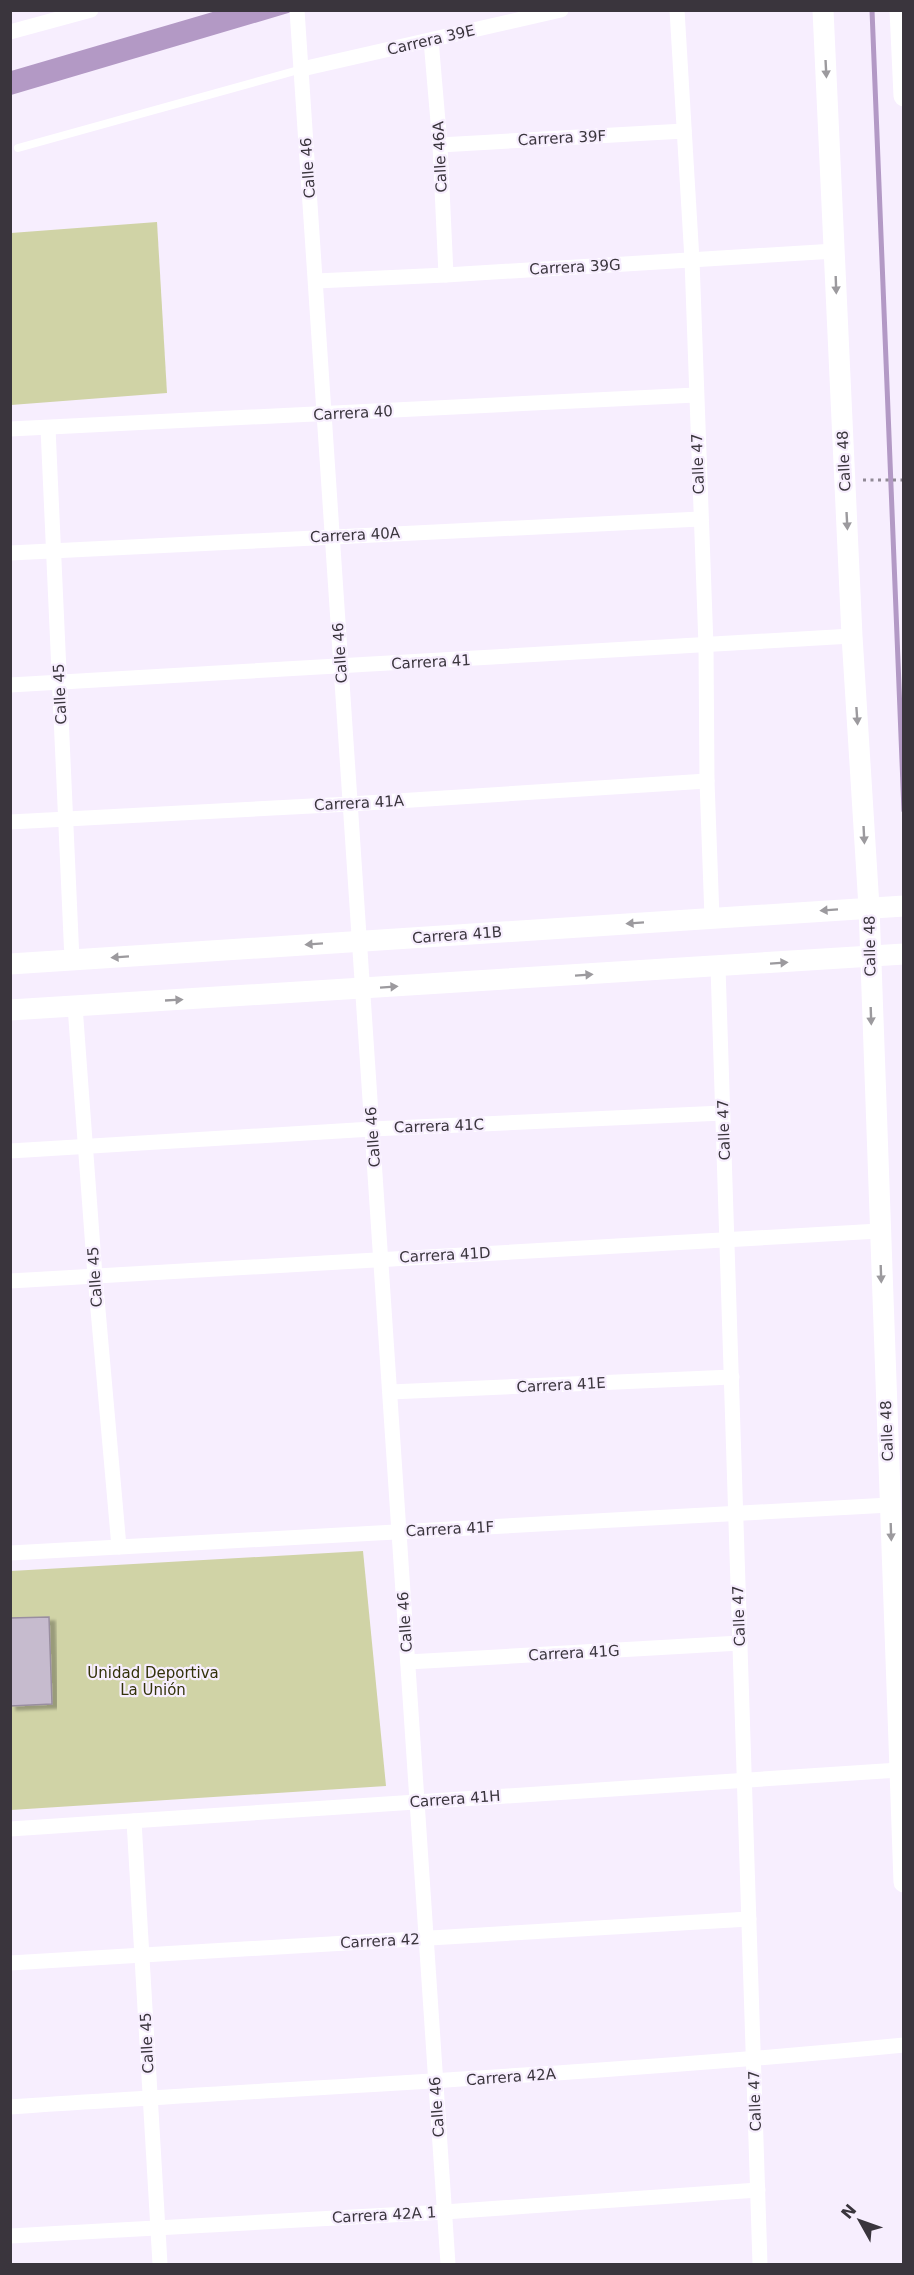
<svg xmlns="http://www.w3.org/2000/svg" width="914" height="2275" font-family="'DejaVu Sans',sans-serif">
	<defs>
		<filter id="shadow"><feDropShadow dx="6" dy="4" stdDeviation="1.5" flood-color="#0004"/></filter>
	</defs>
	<rect width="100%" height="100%" fill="#f7eefe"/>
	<g fill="#d0d3a6">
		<polygon points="157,222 167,393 11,405 11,233"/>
		<polygon points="363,1551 386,1786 11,1810 11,1571"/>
	</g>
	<polygon fill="#b399c5" points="216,11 295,11 11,95 11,71"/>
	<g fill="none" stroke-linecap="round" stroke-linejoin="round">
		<polyline stroke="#b399c5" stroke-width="5" points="872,10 904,811"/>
	</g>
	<polygon fill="#c6bbce" stroke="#998ea0" stroke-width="1.5" filter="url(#shadow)" points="49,1617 52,1704 10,1706 10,1618"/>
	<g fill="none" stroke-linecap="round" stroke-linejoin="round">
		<polyline stroke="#918a96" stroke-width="3" stroke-dasharray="3 4.5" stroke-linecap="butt" points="863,480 904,480"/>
		<polyline stroke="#fff" stroke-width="8" points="18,148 302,69"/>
		<g stroke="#fff" stroke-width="15">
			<polyline points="297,10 448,2264"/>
			<polyline points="677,10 692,260 706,646 707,781 712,918"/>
			<polyline points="10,32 91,10"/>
			<polyline points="431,40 440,145 446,275"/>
			<polyline points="302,69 561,10"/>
			<polyline points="440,145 684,131"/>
			<polyline points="316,281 446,275 835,251"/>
			<polyline points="48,428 72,960"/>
			<polyline points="10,429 696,395"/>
			<polyline points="10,553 700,519"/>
			<polyline points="10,685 852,636"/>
			<polyline points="10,822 350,804 707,781"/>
			<polyline points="718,967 760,2264"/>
			<polyline points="75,1006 95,1276 119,1547"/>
			<polyline points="10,1151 372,1129 723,1113"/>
			<polyline points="10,1281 879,1231"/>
			<polyline points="390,1392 732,1377"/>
			<polyline points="10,1553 890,1505"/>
			<polyline points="408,1662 740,1643"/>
			<polyline points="134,1821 160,2264"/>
			<polyline points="10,1829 899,1770"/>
			<polyline points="10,1963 749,1919"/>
			<path d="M10 2107C308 2087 606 2074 904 2045"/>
			<polyline points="10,2236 444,2212 758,2190"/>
		</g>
		<g stroke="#fff" stroke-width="21">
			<polyline points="823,10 852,636 869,907 904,1882"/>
			<polyline points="900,10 904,96"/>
			<polyline points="10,964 904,906"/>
			<polyline points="10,1010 904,954"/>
		</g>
	</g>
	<defs><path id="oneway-solid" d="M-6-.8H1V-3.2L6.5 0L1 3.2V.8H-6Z" transform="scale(1.5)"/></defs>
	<g fill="#9c9a9e">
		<use href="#oneway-solid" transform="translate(826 69) rotate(87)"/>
		<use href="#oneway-solid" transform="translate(836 285) rotate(88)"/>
		<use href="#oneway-solid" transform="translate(847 521) rotate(87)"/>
		<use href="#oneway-solid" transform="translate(857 716) rotate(86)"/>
		<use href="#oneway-solid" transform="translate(864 835) rotate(87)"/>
		<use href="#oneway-solid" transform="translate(829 910) rotate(176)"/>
		<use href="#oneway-solid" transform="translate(635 923) rotate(176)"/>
		<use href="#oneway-solid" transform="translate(314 944) rotate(176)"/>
		<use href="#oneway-solid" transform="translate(120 957) rotate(176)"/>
		<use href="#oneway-solid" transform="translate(779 963) rotate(-4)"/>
		<use href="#oneway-solid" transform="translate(584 975) rotate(-4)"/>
		<use href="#oneway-solid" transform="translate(389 987) rotate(-4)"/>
		<use href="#oneway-solid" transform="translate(174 1000) rotate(-3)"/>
		<use href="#oneway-solid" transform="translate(871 1016) rotate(88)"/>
		<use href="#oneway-solid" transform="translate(881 1274) rotate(88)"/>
		<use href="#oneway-solid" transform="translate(891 1532) rotate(88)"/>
	</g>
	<g text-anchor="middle" stroke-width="4.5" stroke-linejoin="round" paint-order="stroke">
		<g font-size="15" fill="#3a353d" stroke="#f7eefe">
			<text transform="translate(431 40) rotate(-13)" y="5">Carrera 39E</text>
			<text transform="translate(562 138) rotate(-3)" y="5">Carrera 39F</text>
			<text transform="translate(440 157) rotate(-93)" y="5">Calle 46A</text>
			<text transform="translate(308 168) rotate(-94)" y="5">Calle 46</text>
			<text transform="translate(575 267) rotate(-3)" y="5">Carrera 39G</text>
			<text transform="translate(353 413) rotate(-3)" y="5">Carrera 40</text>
			<text transform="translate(844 461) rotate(-93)" y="5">Calle 48</text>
			<text transform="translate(698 464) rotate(-92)" y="5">Calle 47</text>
			<text transform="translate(355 535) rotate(-3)" y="5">Carrera 40A</text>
			<text transform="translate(340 653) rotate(-94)" y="5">Calle 46</text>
			<text transform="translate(431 662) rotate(-3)" y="5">Carrera 41</text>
			<text transform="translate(60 694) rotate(-93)" y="5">Calle 45</text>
			<text transform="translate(359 803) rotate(-3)" y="5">Carrera 41A</text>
			<text transform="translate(457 935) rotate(-4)" y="5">Carrera 41B</text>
			<text transform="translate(870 946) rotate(-91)" y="5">Calle 48</text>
			<text transform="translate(439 1126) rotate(-2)" y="5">Carrera 41C</text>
			<text transform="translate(724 1130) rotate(-92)" y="5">Calle 47</text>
			<text transform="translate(373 1137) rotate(-94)" y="5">Calle 46</text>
			<text transform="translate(445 1255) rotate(-3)" y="5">Carrera 41D</text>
			<text transform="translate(95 1277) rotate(-94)" y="5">Calle 45</text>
			<text transform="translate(561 1385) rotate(-3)" y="5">Carrera 41E</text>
			<text transform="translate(887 1431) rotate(-92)" y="5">Calle 48</text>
			<text transform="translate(450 1529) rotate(-3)" y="5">Carrera 41F</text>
			<text transform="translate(739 1616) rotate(-92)" y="5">Calle 47</text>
			<text transform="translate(405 1622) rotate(-94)" y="5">Calle 46</text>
			<text transform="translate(574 1653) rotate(-3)" y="5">Carrera 41G</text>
			<text transform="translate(455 1799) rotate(-4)" y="5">Carrera 41H</text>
			<text transform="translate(380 1941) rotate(-3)" y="5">Carrera 42</text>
			<text transform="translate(147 2043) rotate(-93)" y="5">Calle 45</text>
			<text transform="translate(511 2077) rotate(-4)" y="5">Carrera 42A</text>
			<text transform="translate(755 2101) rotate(-92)" y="5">Calle 47</text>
			<text transform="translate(437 2107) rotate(-94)" y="5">Calle 46</text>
			<text transform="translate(384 2215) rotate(-3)" y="5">Carrera 42A 1</text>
		</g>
		<g font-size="15" fill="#323209" stroke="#f7eefe">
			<text x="153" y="1678">Unidad Deportiva<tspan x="153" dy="17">La Unión</tspan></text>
		</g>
	</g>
	<rect width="914" height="2275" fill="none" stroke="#3a353d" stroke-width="24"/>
	<g transform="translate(860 2221) rotate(310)" stroke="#f7eefe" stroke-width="4.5" paint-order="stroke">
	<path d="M0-4.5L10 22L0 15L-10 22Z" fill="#3a353d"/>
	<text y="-9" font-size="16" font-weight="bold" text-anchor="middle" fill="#3a353d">N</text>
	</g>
</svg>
